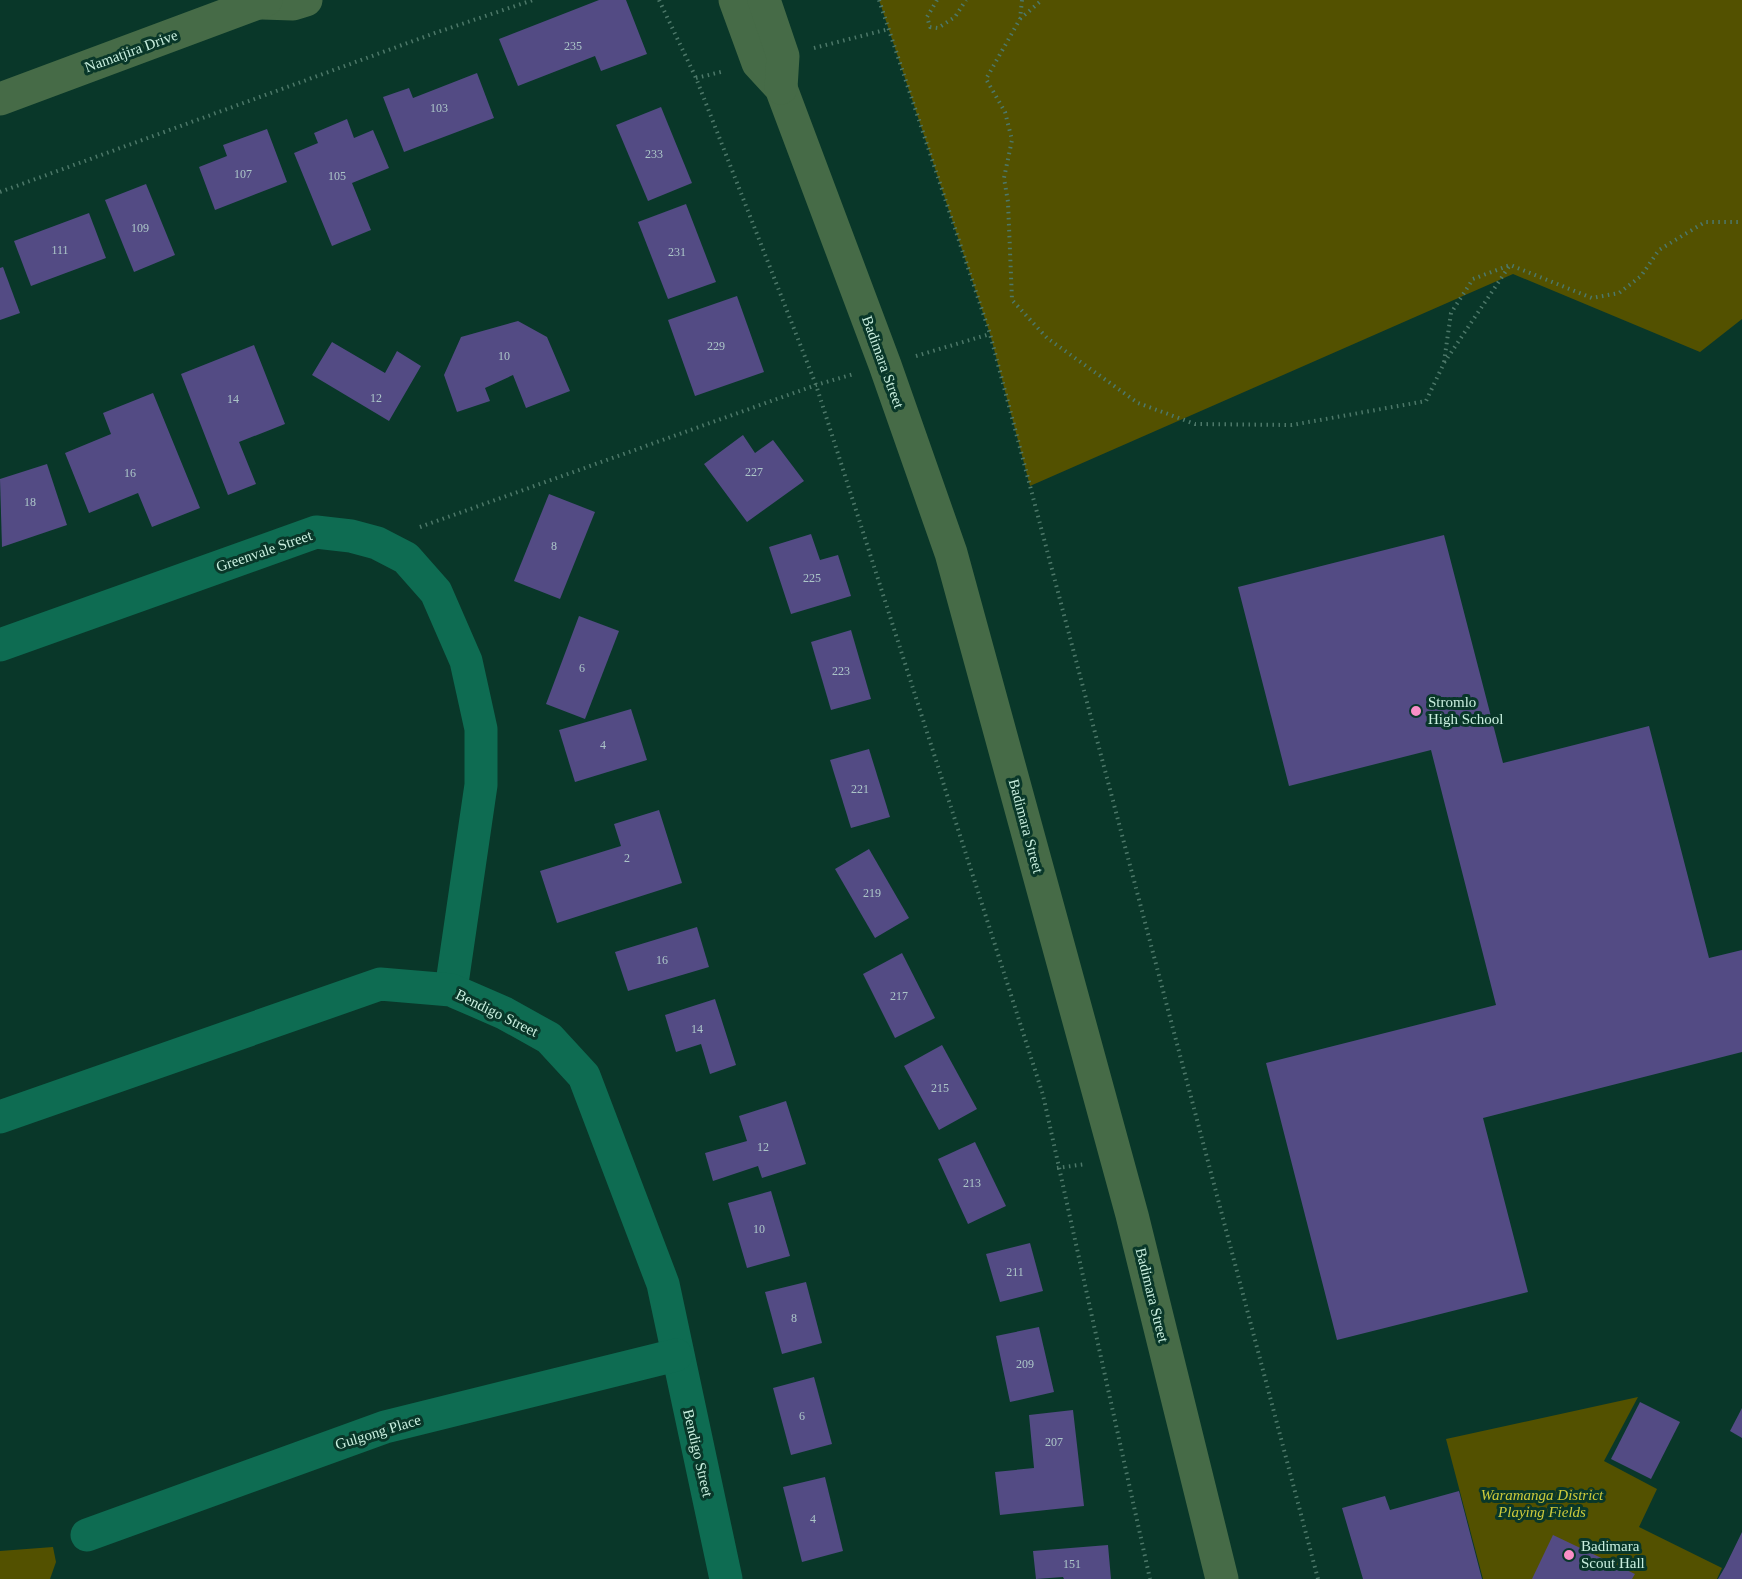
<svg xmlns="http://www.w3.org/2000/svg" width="1742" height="1579" font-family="Georgia,serif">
	<rect width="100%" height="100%" fill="#093729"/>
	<g fill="#535100">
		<polygon points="879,0 1742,0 1742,319 1700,352 1513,274 1030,486 990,334"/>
		<polygon points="1638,1397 1604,1461 1657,1489 1639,1527 1722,1568 1717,1579 1483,1579 1446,1439"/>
		<polygon points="53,1547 56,1562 50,1579 0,1579 0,1551"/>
	</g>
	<g fill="#534b84">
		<polygon points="599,0 626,0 647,54 601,71 595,56 518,86 499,39"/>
		<polygon points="477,73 494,118 404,152 383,97 409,88 413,98"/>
		<polygon points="661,107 692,183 648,201 616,125"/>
		<polygon points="347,119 354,138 373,130 389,168 352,183 371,230 332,246 294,153 318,143 314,133"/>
		<polygon points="267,129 287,182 215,210 199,167 227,156 223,145"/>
		<polygon points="146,184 175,255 134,272 105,200"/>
		<polygon points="686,204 716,282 668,299 638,222"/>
		<polygon points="89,213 106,258 31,286 14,241"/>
		<polygon points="3,267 20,313 0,320 0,268"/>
		<polygon points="737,296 764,372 695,396 668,320"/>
		<polygon points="518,321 547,337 570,391 526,408 513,375 485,388 490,401 457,412 444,375 461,337"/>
		<polygon points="332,342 385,373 397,351 421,366 389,421 312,375"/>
		<polygon points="254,345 285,424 239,442 256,484 228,495 181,374"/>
		<polygon points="153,393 200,508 152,527 138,493 89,513 65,453 111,434 103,413"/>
		<polygon points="743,435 755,453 773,440 804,481 747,522 704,464"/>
		<polygon points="47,464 67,525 2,547 0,479"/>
		<polygon points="549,494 595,512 560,599 514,581"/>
		<polygon points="811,534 820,560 838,555 851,596 791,614 769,547"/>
		<polygon points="1444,535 1503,763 1649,726 1709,958 1742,950 1742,1052 1483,1118 1528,1292 1337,1340 1266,1063 1496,1005 1431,750 1289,786 1238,587"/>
		<polygon points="579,616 619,631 585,719 546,704"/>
		<polygon points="851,630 871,699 831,710 811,642"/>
		<polygon points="631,709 647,760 575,782 559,730"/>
		<polygon points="869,749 890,817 851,828 830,760"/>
		<polygon points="659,810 682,883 557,923 540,871 621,846 614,824"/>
		<polygon points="869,849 909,918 875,938 835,869"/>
		<polygon points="697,927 709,967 628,991 615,952"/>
		<polygon points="902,953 935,1018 895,1038 863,974"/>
		<polygon points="715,999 736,1065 710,1074 701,1044 676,1052 665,1015"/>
		<polygon points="942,1045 977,1109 939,1130 904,1066"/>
		<polygon points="786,1101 806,1164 762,1178 758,1166 713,1181 705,1153 747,1141 739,1116"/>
		<polygon points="975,1142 1006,1206 968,1224 938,1159"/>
		<polygon points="771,1191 790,1256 747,1268 728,1203"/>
		<polygon points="1030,1243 1043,1291 1000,1302 986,1254"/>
		<polygon points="806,1282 822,1343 782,1354 765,1292"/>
		<polygon points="1039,1327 1054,1392 1010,1402 996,1336"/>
		<polygon points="814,1377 832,1444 791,1455 773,1388"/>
		<polygon points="1640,1402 1680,1422 1651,1479 1611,1459"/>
		<polygon points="1742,1408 1742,1438 1730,1431"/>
		<polygon points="1073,1410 1084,1506 1000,1515 995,1472 1034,1468 1029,1415"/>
		<polygon points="825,1477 843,1551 802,1562 783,1487"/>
		<polygon points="1459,1491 1482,1579 1363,1579 1342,1508 1385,1496 1390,1510"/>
		<polygon points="1742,1532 1742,1579 1718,1579 1725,1567"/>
		<polygon points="1553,1535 1635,1574 1632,1579 1532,1579"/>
		<polygon points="1108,1545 1111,1579 1064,1579 1063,1577 1036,1579 1033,1551"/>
	</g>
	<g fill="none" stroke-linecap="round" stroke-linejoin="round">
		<g stroke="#4d7869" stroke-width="4" stroke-dasharray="1.5 4.5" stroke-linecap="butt">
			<polyline points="659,0 696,78 816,385 1043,1095 1150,1579"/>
			<polyline points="879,0 990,334 1318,1579"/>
			<polyline points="937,0 927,17 930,27 938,28 955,17 966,0"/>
			<polyline points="1022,0 1020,19 986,79 1005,112 1012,140 1004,178 1008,202 1012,300 1047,338 1138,403 1195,424 1292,425 1426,401 1444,363 1510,265"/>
			<polyline points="1020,19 1042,0"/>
			<polyline points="814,48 889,29"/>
			<polyline points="696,78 725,71"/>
			<polyline points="0,192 435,33 533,0"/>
			<polyline points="916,356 990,334"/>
			<polyline points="1444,362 1451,313 1473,279 1510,265 1592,298 1619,293 1641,276 1659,250 1705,222 1742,222"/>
			<polyline points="420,527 816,385 854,374"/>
			<polyline points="1057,1168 1086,1164"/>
		</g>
		<g stroke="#0e6c52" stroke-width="33">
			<polyline points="0,645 316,532 351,536 377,543 406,558 436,592 466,661 481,729 481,785 451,990"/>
			<polyline points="0,1117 380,984 451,990 504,1013 549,1038 584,1076 663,1284 726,1579"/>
			<polyline points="87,1535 385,1427 676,1355"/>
		</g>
		<g stroke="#466b47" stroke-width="33">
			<polyline points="735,0 758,63 781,88 885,365 951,553 1132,1215 1222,1579"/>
			<polyline points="764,0 783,56 781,88"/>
			<polyline points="262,3 293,4 306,0"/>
			<polyline points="0,99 266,0"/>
		</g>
	</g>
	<g fill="#fa8fc7" stroke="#093729" stroke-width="2">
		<circle cx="1416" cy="711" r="6"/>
		<circle cx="1569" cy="1555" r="6"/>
	</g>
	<g text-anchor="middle" stroke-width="6" stroke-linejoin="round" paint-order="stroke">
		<g font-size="12" fill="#acc6c8">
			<text x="573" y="50">235</text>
			<text x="439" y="112">103</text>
			<text x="654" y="158">233</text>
			<text x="243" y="178">107</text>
			<text x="337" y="180">105</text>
			<text x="140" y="232">109</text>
			<text x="60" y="254">111</text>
			<text x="677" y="256">231</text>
			<text x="716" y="350">229</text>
			<text x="504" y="360">10</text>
			<text x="376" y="402">12</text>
			<text x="233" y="403">14</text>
			<text x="754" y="476">227</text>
			<text x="130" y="477">16</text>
			<text x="30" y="506">18</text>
			<text x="554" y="550">8</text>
			<text x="812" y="582">225</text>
			<text x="582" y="672">6</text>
			<text x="841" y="675">223</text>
			<text x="603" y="749">4</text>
			<text x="860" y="793">221</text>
			<text x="627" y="862">2</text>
			<text x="872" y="897">219</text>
			<text x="662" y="964">16</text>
			<text x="899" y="1000">217</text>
			<text x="697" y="1033">14</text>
			<text x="940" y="1092">215</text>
			<text x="763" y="1151">12</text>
			<text x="972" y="1187">213</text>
			<text x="759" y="1233">10</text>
			<text x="1015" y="1276">211</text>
			<text x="794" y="1322">8</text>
			<text x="1025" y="1368">209</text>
			<text x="802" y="1420">6</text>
			<text x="1054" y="1446">207</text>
			<text x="813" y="1523">4</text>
			<text x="1072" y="1568">151</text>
		</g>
		<g font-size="15" fill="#c9efdf" stroke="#093729">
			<text transform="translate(131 51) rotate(-20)" y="5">Namatjira Drive</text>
			<text transform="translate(883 362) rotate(70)" y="5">Badimara Street</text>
			<text transform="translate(264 551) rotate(-19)" y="5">Greenvale Street</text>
			<text transform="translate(1026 826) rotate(75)" y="5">Badimara Street</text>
			<text transform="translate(497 1013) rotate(26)" y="5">Bendigo Street</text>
			<text transform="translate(1152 1295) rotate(76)" y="5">Badimara Street</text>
			<text transform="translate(378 1432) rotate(-17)" y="5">Gulgong Place</text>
			<text transform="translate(698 1453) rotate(77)" y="5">Bendigo Street</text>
		</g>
		<g font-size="15" fill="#c9efdf" stroke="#093729" text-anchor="start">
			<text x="1428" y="707">Stromlo<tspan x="1428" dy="17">High School</tspan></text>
			<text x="1581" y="1551">Badimara<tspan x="1581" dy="17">Scout Hall</tspan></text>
		</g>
		<g font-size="15" font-style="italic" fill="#ccca3b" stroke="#093729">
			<text x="1542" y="1500">Waramanga District<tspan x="1542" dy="17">Playing Fields</tspan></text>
		</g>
	</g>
</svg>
